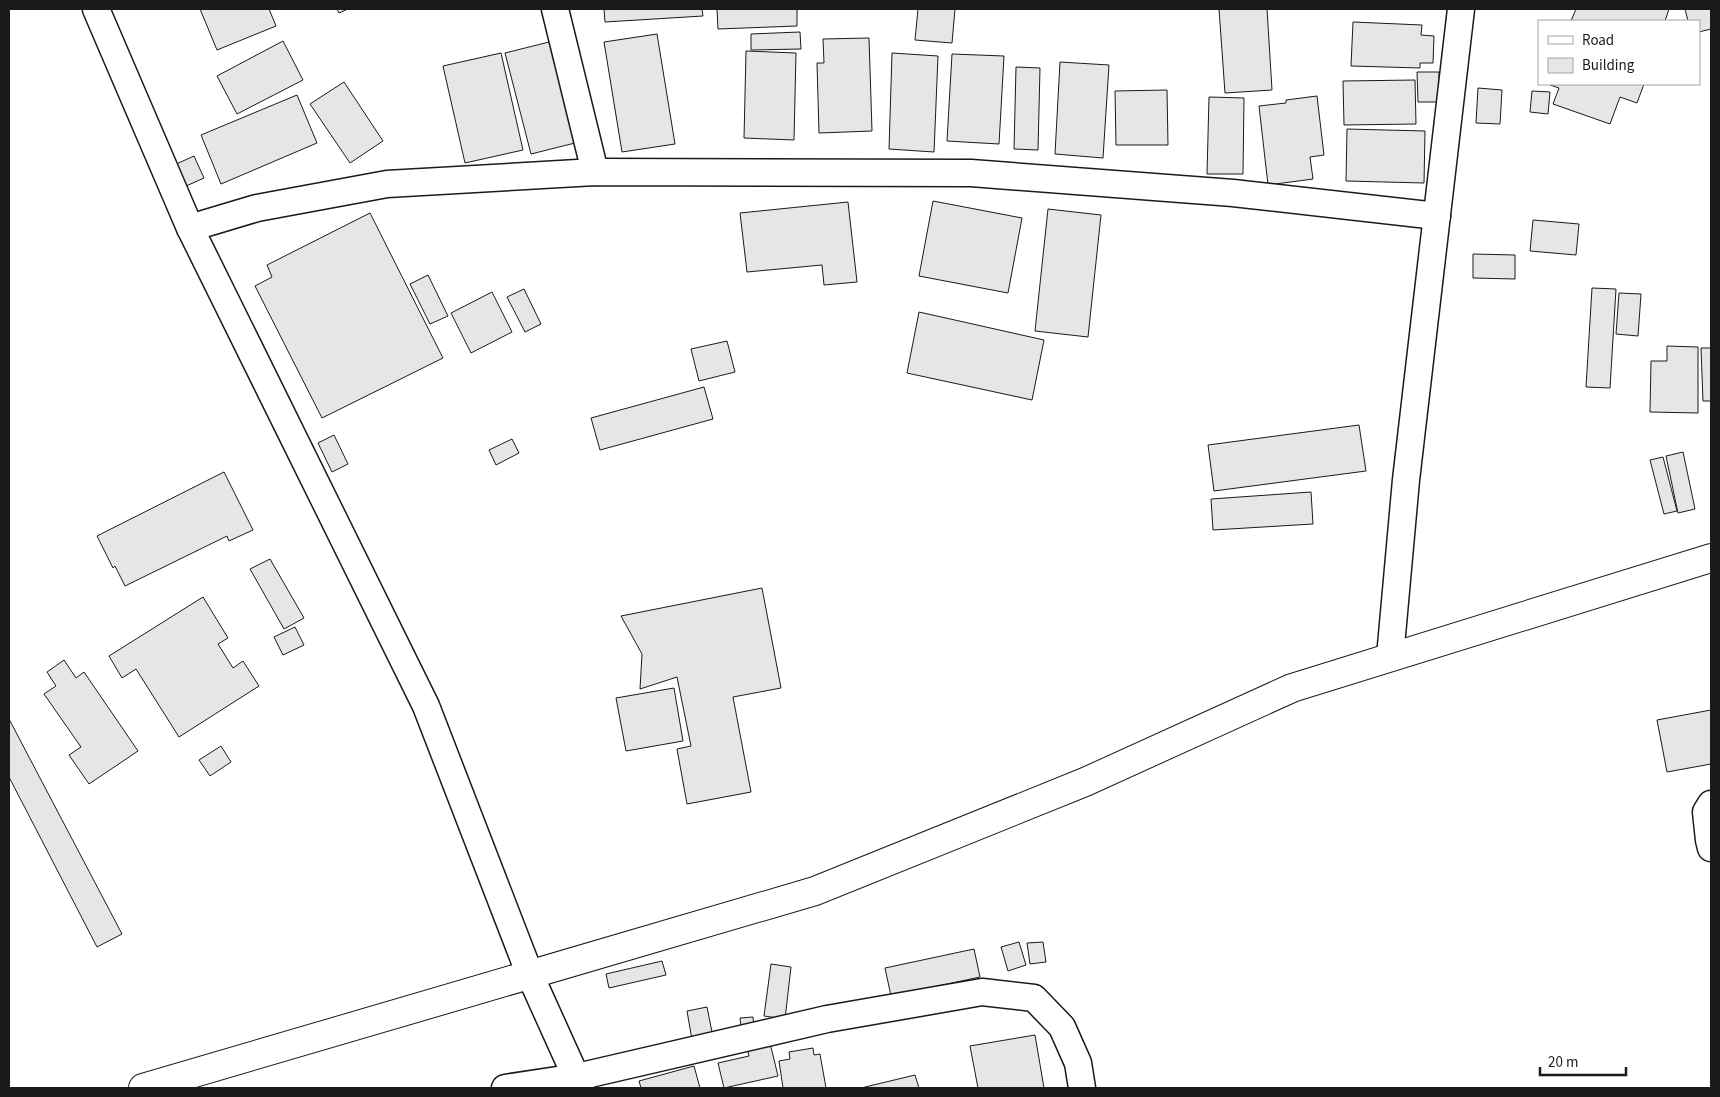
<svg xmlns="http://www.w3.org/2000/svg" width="1720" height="1097" font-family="'Source Sans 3',sans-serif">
	<rect width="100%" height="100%" fill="#fff"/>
	<g fill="#e6e6e6" stroke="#1a1a1a">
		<polygon points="200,9 269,9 276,26 217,50"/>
		<polygon points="337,9 348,9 339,13"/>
		<polygon points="604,9 702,9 703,16 605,22"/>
		<polygon points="717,9 797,9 797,26 718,29"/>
		<polygon points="918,9 955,9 952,43 915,40"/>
		<polygon points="1219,9 1267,9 1272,90 1225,93"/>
		<polygon points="1576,9 1669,9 1665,21 1571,21"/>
		<polygon points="1685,9 1711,9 1711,29 1699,32 1699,21 1688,21"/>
		<polygon points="1353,22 1422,25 1421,35 1434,36 1433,63 1420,63 1420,68 1351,66"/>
		<polygon points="800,32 801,49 751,50 751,34"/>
		<polygon points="657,34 675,144 622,152 604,42"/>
		<polygon points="869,38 872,131 819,133 817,63 824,63 823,39"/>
		<polygon points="283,41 303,80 237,114 217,76"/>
		<polygon points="553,41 579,142 531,154 505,53"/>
		<polygon points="746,51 796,53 794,140 744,138"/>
		<polygon points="501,53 523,150 465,163 443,66"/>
		<polygon points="892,53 938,56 934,152 889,149"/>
		<polygon points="952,54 1004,56 999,144 947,141"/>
		<polygon points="1060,62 1109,65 1103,158 1055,154"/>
		<polygon points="1016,67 1040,68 1038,150 1014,149"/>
		<polygon points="1417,72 1439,72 1439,102 1418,102"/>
		<polygon points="1415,80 1416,124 1344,125 1343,81"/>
		<polygon points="344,82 383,141 350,163 310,104"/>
		<polygon points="1550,84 1644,84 1637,103 1620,97 1610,124 1553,104 1559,88 1550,85"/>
		<polygon points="1478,88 1502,90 1500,124 1476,123"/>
		<polygon points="1167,90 1168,145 1116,145 1115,91"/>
		<polygon points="1532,91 1550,92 1548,114 1530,112"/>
		<polygon points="297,95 317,143 221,184 201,135"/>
		<polygon points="1317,96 1324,155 1310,157 1313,179 1268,185 1259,106 1286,103 1286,100"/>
		<polygon points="1209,97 1244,98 1243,174 1207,174"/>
		<polygon points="1347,129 1425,131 1424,183 1346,181"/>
		<polygon points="194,156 204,178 184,187 174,165"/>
		<polygon points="933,201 1022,218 1008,293 919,276"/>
		<polygon points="848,202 857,282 824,285 822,265 747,272 740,213"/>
		<polygon points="1048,209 1101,215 1088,337 1035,331"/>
		<polygon points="370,213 443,358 322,418 255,286 272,277 267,265"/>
		<polygon points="1533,220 1579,224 1576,255 1530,251"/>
		<polygon points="1473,254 1515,255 1515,279 1473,278"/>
		<polygon points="428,275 448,316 430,324 410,284"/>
		<polygon points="1592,288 1616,289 1610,388 1586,387"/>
		<polygon points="524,289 541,324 525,332 507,297"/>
		<polygon points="492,292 512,332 471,353 451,313"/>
		<polygon points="1619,293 1641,294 1638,336 1616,334"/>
		<polygon points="919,312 1044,340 1032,400 907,373"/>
		<polygon points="727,341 735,372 699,381 691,349"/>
		<polygon points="1667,346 1698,347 1698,413 1650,412 1651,361 1667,361"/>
		<polygon points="1701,348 1711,348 1711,401 1703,401"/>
		<polygon points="704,387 713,419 600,450 591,418"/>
		<polygon points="1359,425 1366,471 1214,491 1208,445"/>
		<polygon points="334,435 348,464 332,472 318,443"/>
		<polygon points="512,439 519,453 496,465 489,450"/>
		<polygon points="1683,452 1695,509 1678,513 1666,456"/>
		<polygon points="1663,457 1677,511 1664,514 1650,460"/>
		<polygon points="224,472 253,530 229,541 227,536 125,586 115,566 113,568 97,536"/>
		<polygon points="1311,492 1313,524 1213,530 1211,499"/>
		<polygon points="270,559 304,618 284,629 250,569"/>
		<polygon points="762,588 781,688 733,697 751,792 687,804 677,749 691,746 677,677 640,689 642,654 621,616"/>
		<polygon points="203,597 228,638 218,644 233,668 243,661 259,686 179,737 136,669 122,678 109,656"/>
		<polygon points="295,627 304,645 283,655 274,637"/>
		<polygon points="64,660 76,678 84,672 138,751 89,784 69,755 81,747 44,694 56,686 47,672"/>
		<polygon points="674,688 683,741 626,751 616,698"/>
		<polygon points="1711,710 1711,764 1667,772 1657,720"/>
		<polygon points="9,719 122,934 97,947 9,777"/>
		<polygon points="221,746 231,762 210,776 199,760"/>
		<polygon points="1019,942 1026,965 1008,971 1001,947"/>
		<polygon points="1043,942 1046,962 1030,964 1027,943"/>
		<polygon points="974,949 980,977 891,996 885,968"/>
		<polygon points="662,961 666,975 609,988 606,974"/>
		<polygon points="771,964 791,967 785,1019 764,1016"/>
		<polygon points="707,1007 713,1037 692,1040 687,1011"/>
		<polygon points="753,1017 754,1026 741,1026 740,1018"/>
		<polygon points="1035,1035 1044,1088 978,1088 970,1046"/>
		<polygon points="770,1043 778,1076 724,1088 718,1063 749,1056 747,1048"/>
		<polygon points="813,1048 814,1055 820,1054 826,1088 783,1088 779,1061 790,1059 789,1052"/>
		<polygon points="694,1066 700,1088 641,1088 639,1081"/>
		<polygon points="915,1075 919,1088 861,1088"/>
	</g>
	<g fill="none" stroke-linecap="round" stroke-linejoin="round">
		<g stroke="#1a1a1a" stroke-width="29">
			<g id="street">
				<polyline points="96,9 190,228"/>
				<polyline points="555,9 595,172"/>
				<polyline points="1390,657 1406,480 1461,9"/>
				<polyline points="1711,804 1706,812 1709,840 1711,848"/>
				<polyline points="505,1088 577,1077 827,1019 982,992 1034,998 1062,1027 1078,1063 1082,1088"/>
				<polyline points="581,1088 530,975 426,706 190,228 257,208 387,184 595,172 971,173 1233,193 1437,216"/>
			</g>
		</g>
		<g stroke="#1a1a1a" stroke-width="30">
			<polyline id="primary" points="143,1088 815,891 1085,782 1292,688 1711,558"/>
		</g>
		<use href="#street" stroke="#fff" stroke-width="26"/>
		<use href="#primary" stroke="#fff" stroke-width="28"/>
	</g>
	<rect width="1720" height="1097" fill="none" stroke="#1a1a1a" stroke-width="20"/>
	<rect x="1538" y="20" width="162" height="65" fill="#ffffff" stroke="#a3a3a3"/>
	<rect x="1548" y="36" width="25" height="8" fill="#ffffff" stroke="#a3a3a3"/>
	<text x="1582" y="45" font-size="15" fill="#1a1a1a">Road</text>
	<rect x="1548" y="58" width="25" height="15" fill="#e6e6e6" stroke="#a3a3a3"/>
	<text x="1582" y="70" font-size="15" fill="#1a1a1a">Building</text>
	<path d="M1540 1067v8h86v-8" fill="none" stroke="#1a1a1a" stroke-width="2.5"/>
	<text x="1548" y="1067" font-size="15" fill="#1a1a1a" stroke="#ffffff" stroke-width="4" paint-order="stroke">20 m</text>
</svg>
